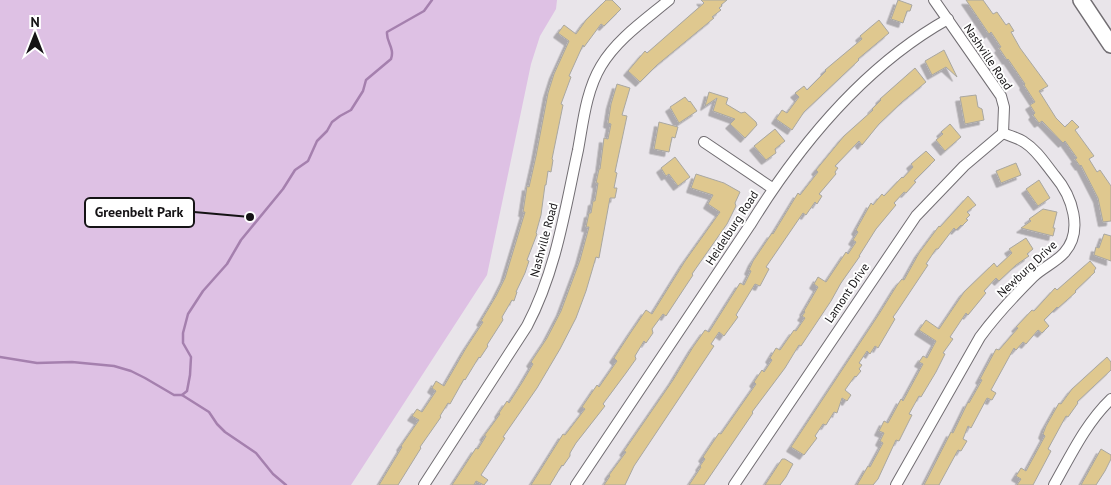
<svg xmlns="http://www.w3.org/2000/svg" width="1111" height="485" font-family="'PT Sans',sans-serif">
	<defs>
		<filter id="shadow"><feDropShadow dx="-4.5" dy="4.5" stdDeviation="0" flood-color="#0004"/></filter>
	</defs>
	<rect width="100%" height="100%" fill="#e9e5ea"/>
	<polygon fill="#dec1e4" points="0,0 557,0 556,9 540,36 531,64 487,275 351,485 0,485"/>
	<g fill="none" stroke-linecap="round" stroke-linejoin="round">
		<g stroke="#a580ae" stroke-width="2.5">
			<path d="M0 357 37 363 72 362 114 366 131 371 145 378 174 395H182L187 391 190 375 191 357 183 343V333L188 314 203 291 227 264 241 240 283 189 295 170 308 161 317 141 327 131 332 122 340 116 351 110 363 91 366 80 391 59C395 48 386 42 387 32L424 11 432 0"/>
			<polyline points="182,395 209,412 217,424 225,432 256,453 273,474 286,485"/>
		</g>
	</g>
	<g fill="#dfc88f" stroke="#a9a7a1" filter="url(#shadow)">
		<polygon points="606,0 612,0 621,9 604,26 601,24 584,47 583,45 569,76 571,77 561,104 563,105 552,159 553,160 551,172 548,171 546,185 545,185 541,215 536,233 537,234 527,260 529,261 525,273 516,292 517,292 514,301 512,300 502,317 503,320 487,345 488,346 480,358 479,357 465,380 464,379 450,404 448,403 440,416 441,417 420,447 421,448 398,485 379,485 402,447 401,446 419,420 412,416 417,409 422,412 436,391 432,388 436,381 444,386 466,348 483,322 481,321 496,296 505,278 525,212 523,212 527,186 529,187 536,156 548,93 554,74 569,41 558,33 564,25 576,34 586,20"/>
		<polygon points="701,0 727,0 721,5 722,6 719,8 721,10 712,17 714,18 657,65 640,82 628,71 645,51 647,53 704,3"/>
		<polygon points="898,0 912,5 910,11 907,11 903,23 891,19"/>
		<polygon points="966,0 983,0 993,14 997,12 1006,25 1009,23 1014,31 1011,32 1020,48 1048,86 1039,91 1056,118 1065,127 1072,120 1079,127 1075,130 1094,156 1089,159 1097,172 1100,170 1111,186 1111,221 1103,222 1098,198 1081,165 1080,166 1075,159 1077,158 1065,141 1063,143 1042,121 1039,123 1033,115 1035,113 1030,105 1035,102 1024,85 1025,84 1008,59 1007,60 999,48 1001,47 991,32 989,34"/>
		<polygon points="879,20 889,33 858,59 859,60 804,112 792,130 776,119 782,110 787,113 799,97 795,93 804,86 807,90 826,71 825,70 862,39 860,36"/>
		<polygon points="944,50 957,77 946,67 932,75 925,61"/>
		<polygon points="915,68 926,82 902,102 879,124 862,145 859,141 835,166 838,168 835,172 836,174 819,194 822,196 817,204 815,202 806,215 803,213 766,267 769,269 760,286 755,284 736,315 738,317 724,336 719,332 711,344 714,346 634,466 625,485 604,485 610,476 609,475 626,452 624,451 673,380 693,347 705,330 709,332 740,283 744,285 751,271 749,270 753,261 772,233 773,234 798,193 800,195 818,172 816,170 844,136 873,110 872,109 881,100 880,99"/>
		<polygon points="617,84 630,88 622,115 627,116 615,172 617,173 614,188 617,188 615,198 610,198 599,258 596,257 586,291 576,318 560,349 537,388 503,437 505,438 481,475 488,480 484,485 476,481 474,485 452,485 476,448 478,449 486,436 484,436 500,414 499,413 507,401 509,403 523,381 533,364 531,362 547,338 561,311 580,260 589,227 586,227 589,213 591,213 593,201 595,201 598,183 596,183 599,169 600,169 604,138 608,139 611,124 608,123 611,104"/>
		<polygon points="709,92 728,98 726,104 741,113 745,112 756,122 757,125 745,138 730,124 735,119 713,111 717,98 705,106"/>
		<polygon points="976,95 978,107 982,109 984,120 965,124 960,97"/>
		<polygon points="685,97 689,102 690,101 697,111 679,123 670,107"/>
		<polygon points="659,122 678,127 675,138 672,137 669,152 654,149"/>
		<polygon points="950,124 961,137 945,151 936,140 943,134 941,132"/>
		<polygon points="775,129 785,141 775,149 776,153 766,160 754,146"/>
		<polygon points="926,151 935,160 914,181 916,182 906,193 904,192 894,203 896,205 876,229 859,256 860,256 841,283 831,301 801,346 799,345 785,368 752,412 753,413 704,485 689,485 701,467 700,466 705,459 703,457 719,433 721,434 756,384 754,382 762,370 764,372 772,360 770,358 776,348 780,350 794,330 796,331 805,318 802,316 805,312 804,311 818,287 814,284 818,277 826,282 846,252 848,254 856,242 853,240 858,232 856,230 871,203 873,205 882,194 884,196 902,177 903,178 913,167 911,164"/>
		<polygon points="675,157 690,177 678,186 669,174 666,176 661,168"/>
		<polygon points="1016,163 1021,175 1001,183 996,171"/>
		<polygon points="696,174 724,183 740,192 735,203 736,206 727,224 692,274 693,275 666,316 663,314 652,329 653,333 646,343 644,341 635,356 636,359 626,373 603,404 605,406 576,443 570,453 570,456 563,466 562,465 550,485 531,485 563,434 565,435 585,409 582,407 597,385 599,387 617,361 614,358 631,332 646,310 652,314 685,261 720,212 708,204 713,195 691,188"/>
		<polygon points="1039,180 1050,198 1038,206 1026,189"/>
		<polygon points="968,196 976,205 967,212 970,215 966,219 968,220 962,226 961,225 956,230 954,228 938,249 936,249 926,264 928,265 896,313 893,317 895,319 878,348 875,346 870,354 867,351 859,363 862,365 859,369 861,371 856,377 855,376 845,390 851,395 847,401 842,398 837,413 834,412 826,425 823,424 815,436 817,438 804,455 791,447 879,314 897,285 902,279 904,280 919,253 939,226 940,227"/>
		<polygon points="1043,209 1057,212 1053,228 1055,228 1053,236 1021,228 1031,221 1029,219"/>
		<polygon points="1104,234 1111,236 1111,261 1094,255 1096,247 1099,248"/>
		<polygon points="1026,238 1033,249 1027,254 1029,256 1016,265 999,281 996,278 984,291 986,293 968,315 966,313 950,337 953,339 943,353 945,354 936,372 921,397 919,396 909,414 912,415 899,441 896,440 878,479 873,485 857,485 868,466 870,467 883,443 880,441 884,433 879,431 884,421 888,423 901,399 903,401 923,364 919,362 923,356 927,358 936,341 919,330 926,320 939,329 964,292 994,263 997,267 1012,253 1009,249"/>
		<polygon points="1090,261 1096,268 1094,271 1095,272 1075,291 1076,292 1058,308 1057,307 1044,320 1049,326 1042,333 1038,330 1026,344 1023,342 1016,350 1014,348 991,390 996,393 992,400 987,398 971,428 968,426 963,439 967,441 961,451 958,450 939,485 924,485 951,432 953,433 968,402 969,403 982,380 980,379 996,349 999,350 1018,328 1016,327 1032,310 1034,311 1055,288 1057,290"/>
		<polygon points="1107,357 1111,362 1111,370 1077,402 1078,403 1068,417 1066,416 1048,449 1051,451 1033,485 1017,485 1021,479 1016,476 1021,468 1026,471 1045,436 1043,434 1046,426 1059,403 1061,404 1072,389"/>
		<polygon points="1101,449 1111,455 1111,459 1105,471 1096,485 1081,485"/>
		<polygon points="782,459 785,459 793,464 786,477 780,485 765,485"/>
	</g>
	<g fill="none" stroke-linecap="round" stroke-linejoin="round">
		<g stroke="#726e73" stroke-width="12">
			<g id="minor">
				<polyline points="934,0 1001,96 1004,107 1003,133"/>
				<polyline points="704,142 772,188"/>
				<path d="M424 485 527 326C556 271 565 210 578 150 583 123 586 91 601 66 617 39 645 20 669 0"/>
				<path d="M576 485 750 225C800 144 864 66 948 19"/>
				<polyline points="734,485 916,216 964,166 1003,133"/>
				<path d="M896 485 980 337C996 315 1014 296 1033 277 1042 268 1055 263 1064 253 1084 231 1072 196 1055 176 1046 165 1037 150 1024 142 1018 138 1010 136 1003 133"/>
				<path d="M1054 485C1071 455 1086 423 1111 399"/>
			</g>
		</g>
		<g stroke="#726e73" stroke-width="18">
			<polyline id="highway" points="1081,0 1111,45"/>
		</g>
		<use href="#minor" stroke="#fff" stroke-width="10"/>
		<use href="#highway" stroke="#fff" stroke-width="15"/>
	</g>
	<g text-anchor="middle" stroke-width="4" stroke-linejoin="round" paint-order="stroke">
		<g font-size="12" fill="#151315" stroke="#fff">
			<text transform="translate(988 57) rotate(56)" y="4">Nashville Road</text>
			<text transform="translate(732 228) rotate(-57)" y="4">Heidelburg Road</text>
			<text transform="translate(544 240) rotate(-75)" y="4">Nashville Road</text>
			<text transform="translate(1027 269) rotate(-43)" y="4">Newburg Drive</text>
			<text transform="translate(847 293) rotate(-56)" y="4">Lamont Drive</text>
		</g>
	</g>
	<path fill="none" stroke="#151315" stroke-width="2" d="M250 217L194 212"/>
	<circle fill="#151315" stroke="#fff" stroke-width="2" cx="250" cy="217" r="5"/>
	<rect fill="#fff" stroke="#151315" stroke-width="2" x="85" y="198" width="109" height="29" rx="5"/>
	<g font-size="14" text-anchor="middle" font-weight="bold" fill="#151315">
		<text x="139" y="217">Greenbelt Park</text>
	</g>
	<g transform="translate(35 35)" stroke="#ffffff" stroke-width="4" paint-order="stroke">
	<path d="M0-4L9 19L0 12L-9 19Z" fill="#151315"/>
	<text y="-8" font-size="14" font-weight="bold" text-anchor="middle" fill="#151315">N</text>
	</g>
</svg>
